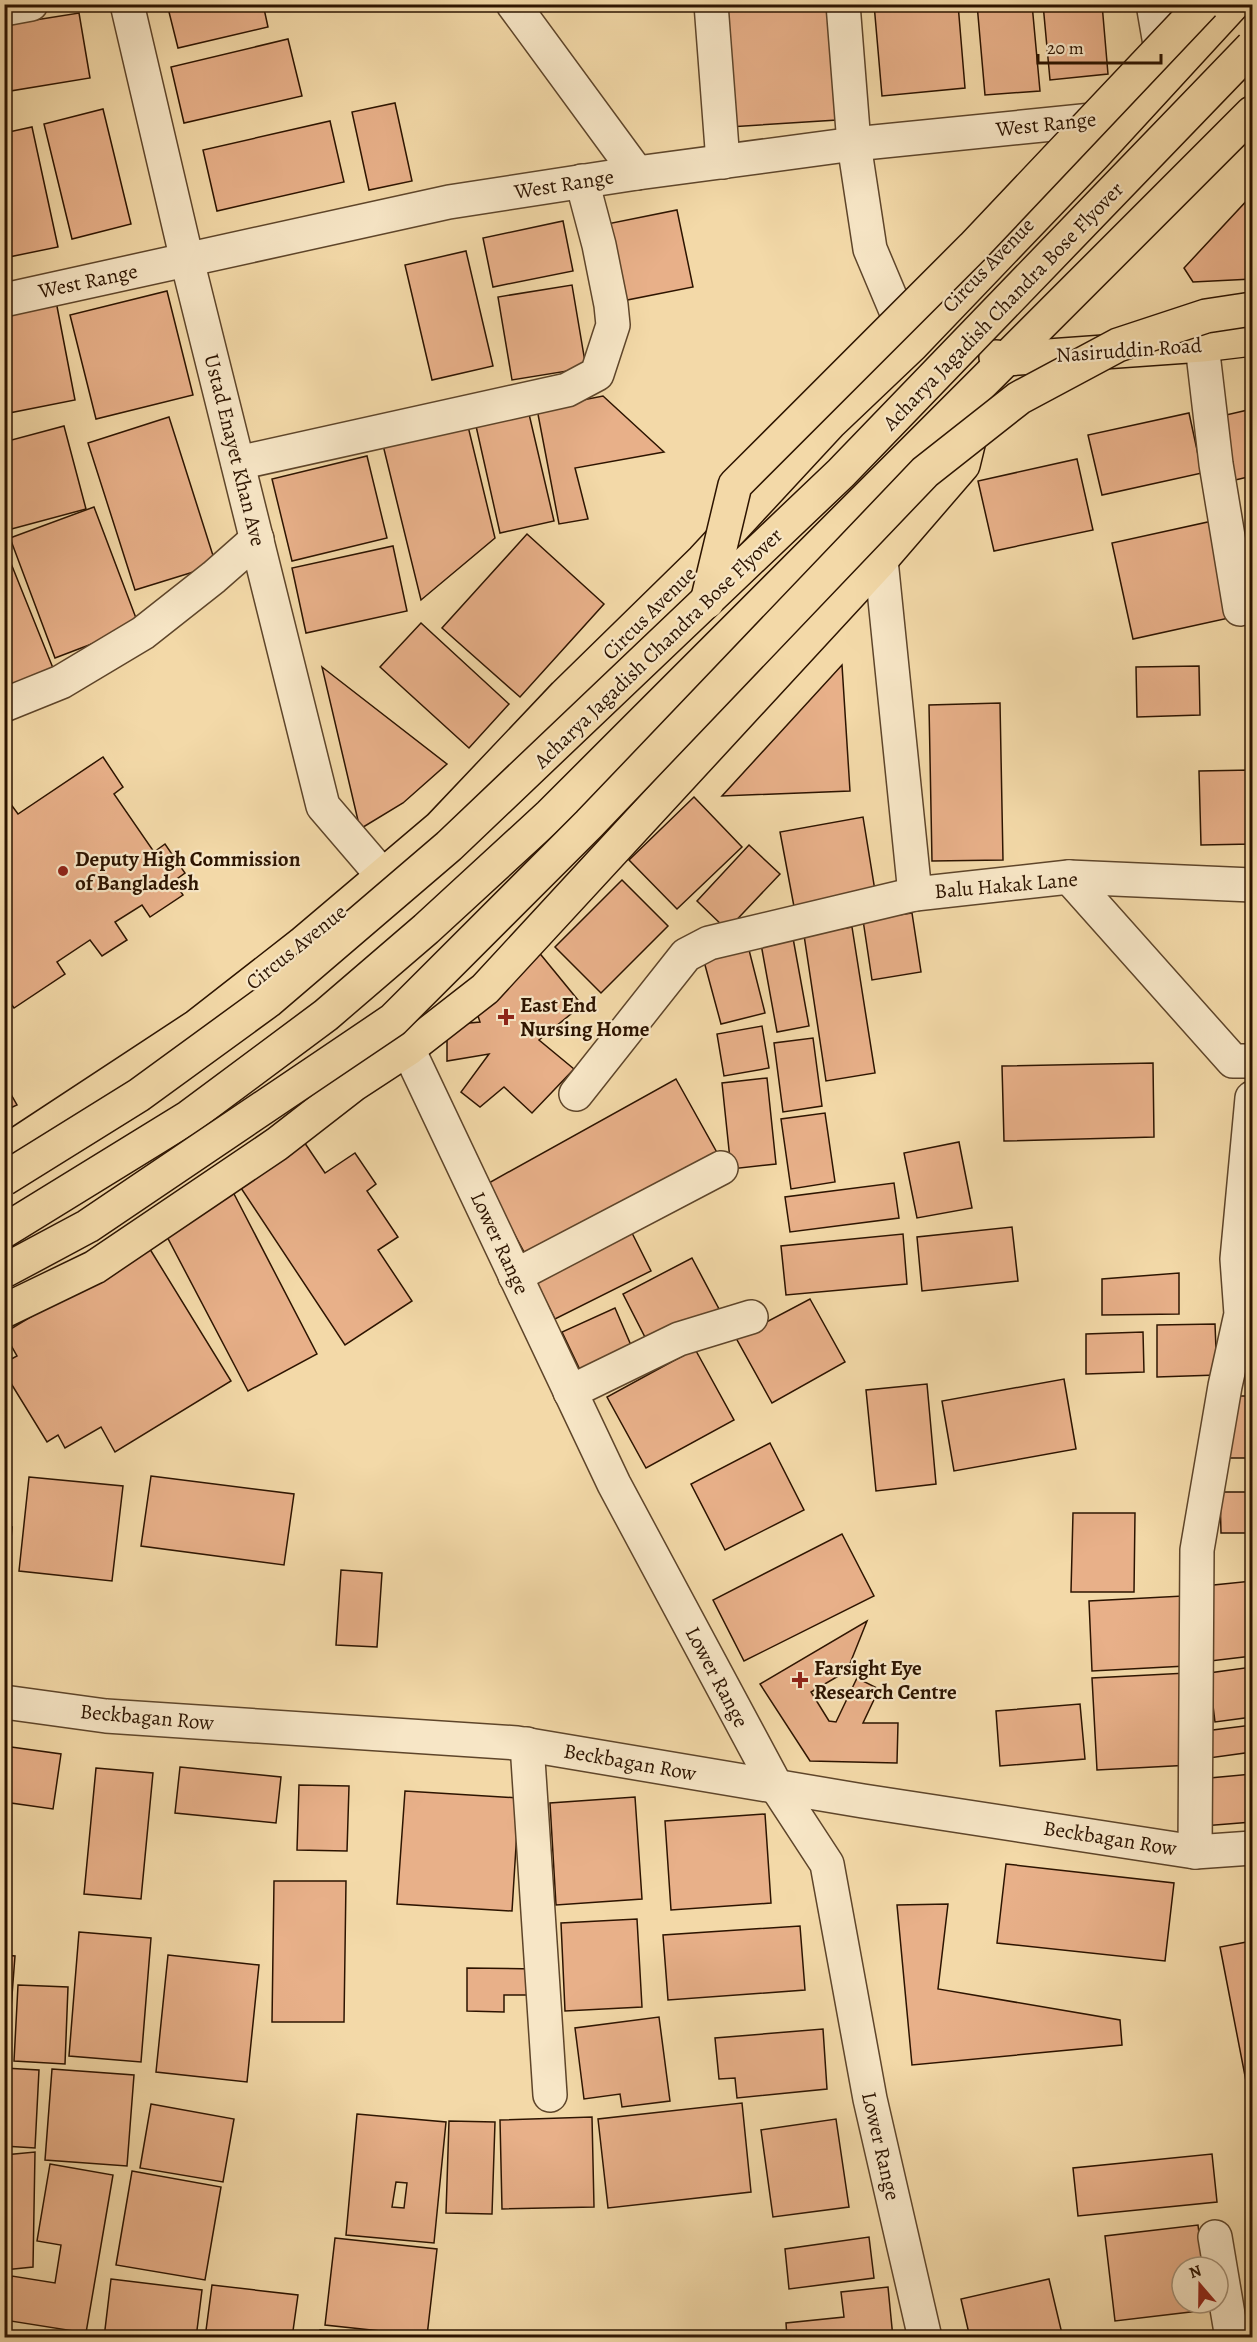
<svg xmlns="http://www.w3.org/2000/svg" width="1257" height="2342" font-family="Alegreya,serif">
	<rect width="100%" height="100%" fill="#f3d9a8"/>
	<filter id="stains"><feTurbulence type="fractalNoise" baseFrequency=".00333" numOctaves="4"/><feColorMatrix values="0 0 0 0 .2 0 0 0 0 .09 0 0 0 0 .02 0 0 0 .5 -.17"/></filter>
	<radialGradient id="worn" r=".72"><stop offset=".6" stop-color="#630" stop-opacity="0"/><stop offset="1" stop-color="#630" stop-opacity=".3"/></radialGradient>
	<g fill="#e8b089" stroke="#2d1400" stroke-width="1.5" fill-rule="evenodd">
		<polygon points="167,4 263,4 268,27 178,48"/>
		<polygon points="723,4 831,4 837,120 729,127"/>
		<polygon points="874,4 958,4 965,88 882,96"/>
		<polygon points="977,4 1032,4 1040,91 985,95"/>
		<polygon points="1043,4 1102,4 1108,74 1050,80"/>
		<polygon points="79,13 90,78 4,92 4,25"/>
		<polygon points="288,39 302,96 184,123 171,67"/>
		<polygon points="395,103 412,181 369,190 352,112"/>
		<polygon points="103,109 131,224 72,239 44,124"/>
		<polygon points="330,121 344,182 217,211 203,150"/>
		<polygon points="32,127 58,247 4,258 4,133"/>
		<polygon points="1252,195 1252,279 1193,282 1184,268"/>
		<polygon points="677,210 693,287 622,301 607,224"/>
		<polygon points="563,221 573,271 493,287 483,238"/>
		<polygon points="466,251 493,366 432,380 405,265"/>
		<polygon points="572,285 586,368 512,380 498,297"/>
		<polygon points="167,291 193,395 96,419 70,315"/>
		<polygon points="55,296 75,400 4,414 4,307"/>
		<polygon points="603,396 664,452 575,468 588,519 559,524 537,409"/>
		<polygon points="1252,409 1252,476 1227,482 1213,418"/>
		<polygon points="1189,413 1202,473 1102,495 1088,435"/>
		<polygon points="529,414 554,521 500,533 476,426"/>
		<polygon points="169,417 216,565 135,590 88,443"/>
		<polygon points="466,418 495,538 421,600 382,441"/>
		<polygon points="64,426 86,509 4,531 4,442"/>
		<polygon points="367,456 387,538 292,561 272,479"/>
		<polygon points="1077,459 1093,530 994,551 978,481"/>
		<polygon points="94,507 139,626 55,658 10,538"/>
		<polygon points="1217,520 1238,616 1133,639 1112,543"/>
		<polygon points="527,534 604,604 520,697 442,628"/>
		<polygon points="1242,535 1252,535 1252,603"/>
		<polygon points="4,546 55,673 4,693"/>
		<polygon points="393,546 407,611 306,633 292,568"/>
		<polygon points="421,623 509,704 469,748 380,667"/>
		<polygon points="842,665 850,791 722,796"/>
		<polygon points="1199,666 1200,715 1137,717 1136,667"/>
		<polygon points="322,667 447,764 403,803 360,829"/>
		<polygon points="1000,703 1003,860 932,861 929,705"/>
		<polygon points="103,757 123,787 114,794 154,852 165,844 185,873 174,881 183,895 150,917 142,905 115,922 127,940 102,956 90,940 57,962 65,974 14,1008 4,994 4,807 10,803 18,814"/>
		<polygon points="1252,770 1252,844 1201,845 1199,771"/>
		<polygon points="694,797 742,847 677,909 629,860"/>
		<polygon points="863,817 876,897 795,912 780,832"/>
		<polygon points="749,845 780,874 727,930 697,901"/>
		<polygon points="622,880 668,926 601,993 555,947"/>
		<polygon points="912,913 921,972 872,980 863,920"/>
		<polygon points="852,927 875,1073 826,1081 804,935"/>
		<polygon points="793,938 809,1026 777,1032 761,944"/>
		<polygon points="747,942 765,1013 721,1024 702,954"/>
		<polygon points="537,950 582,1005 539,1040 574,1069 532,1113 504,1087 480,1107 461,1092 489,1054 447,1061 447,1025 480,1022 473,1001"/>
		<polygon points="762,1026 769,1068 724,1076 717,1034"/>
		<polygon points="813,1038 822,1106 783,1112 774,1043"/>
		<polygon points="1153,1063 1154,1137 1004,1141 1002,1066"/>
		<polygon points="767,1078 776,1164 731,1169 722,1083"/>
		<polygon points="676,1079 720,1158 529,1261 487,1184"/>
		<polygon points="4,1082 17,1105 4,1111"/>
		<polygon points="825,1113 835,1182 791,1189 781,1119"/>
		<polygon points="298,1133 325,1173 355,1153 376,1184 367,1191 398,1237 378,1250 412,1301 345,1345 233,1176"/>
		<polygon points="959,1142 972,1208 917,1218 904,1153"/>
		<polygon points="894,1183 899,1218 790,1232 785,1197"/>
		<polygon points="233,1192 317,1354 248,1391 163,1229"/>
		<polygon points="629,1227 651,1271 555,1319 533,1275"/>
		<polygon points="1012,1227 1018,1281 922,1291 917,1237"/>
		<polygon points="903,1234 907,1284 786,1295 781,1246"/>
		<polygon points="148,1246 231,1381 115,1452 101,1427 65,1448 58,1435 47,1442 4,1372 4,1363 17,1356 4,1333"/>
		<polygon points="692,1258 719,1309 649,1345 623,1294"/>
		<polygon points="1179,1273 1179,1314 1102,1315 1102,1279"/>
		<polygon points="810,1299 845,1362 772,1403 736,1338"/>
		<polygon points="615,1308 633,1350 582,1374 562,1332"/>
		<polygon points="1215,1324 1217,1375 1157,1377 1157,1325"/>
		<polygon points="1143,1332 1144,1372 1086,1374 1086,1334"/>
		<polygon points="695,1349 734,1420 646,1468 607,1397"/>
		<polygon points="1064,1379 1076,1449 954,1471 942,1401"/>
		<polygon points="927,1384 936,1484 876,1491 866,1390"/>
		<polygon points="1230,1396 1252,1396 1252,1458 1229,1458"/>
		<polygon points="770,1443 804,1510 725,1550 691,1484"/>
		<polygon points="151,1476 294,1494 284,1565 141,1546"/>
		<polygon points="29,1477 123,1486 112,1581 19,1571"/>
		<polygon points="1220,1492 1252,1492 1252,1533 1221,1533"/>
		<polygon points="1073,1513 1135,1513 1134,1592 1071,1592"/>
		<polygon points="4,1526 12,1527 4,1627"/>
		<polygon points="842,1534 874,1596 744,1661 713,1600"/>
		<polygon points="341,1570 382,1573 377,1647 336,1645"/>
		<polygon points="1252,1581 1252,1656 1202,1662 1204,1586"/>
		<polygon points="1183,1596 1186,1666 1092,1671 1089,1601"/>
		<polygon points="867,1621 847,1671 811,1692 829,1721 836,1722 857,1678 879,1689 863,1723 898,1723 897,1763 810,1761 760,1684"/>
		<polygon points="1252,1667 1252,1717 1215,1722 1209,1673"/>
		<polygon points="1187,1673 1191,1765 1097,1770 1092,1678"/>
		<polygon points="1080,1704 1085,1759 1000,1766 996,1711"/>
		<polygon points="1252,1725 1252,1752 1209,1758 1205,1731"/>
		<polygon points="4,1746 61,1754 53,1809 4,1802"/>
		<polygon points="180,1767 281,1777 276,1823 175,1813"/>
		<polygon points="96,1768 153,1773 141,1899 84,1894"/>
		<polygon points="1252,1774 1252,1822 1203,1826 1199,1779"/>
		<polygon points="299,1785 349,1786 347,1851 297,1850"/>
		<polygon points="405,1791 519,1798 512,1911 397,1904"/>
		<polygon points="635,1797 642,1899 556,1905 550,1803"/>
		<polygon points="765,1814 771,1903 671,1910 665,1821"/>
		<polygon points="1006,1864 1174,1883 1165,1961 997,1943"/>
		<polygon points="274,1881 346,1881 344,2022 272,2022"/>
		<polygon points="948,1904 938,1989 1120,2020 1122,2045 912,2065 897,1905"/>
		<polygon points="637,1919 642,2007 565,2011 561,1923"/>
		<polygon points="800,1926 805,1990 668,2000 663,1935"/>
		<polygon points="79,1932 151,1938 141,2062 69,2056"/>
		<polygon points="1252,1941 1252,2112 1220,1947"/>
		<polygon points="4,1955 15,1956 8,2048 4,2047"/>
		<polygon points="168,1955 259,1965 247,2082 156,2072"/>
		<polygon points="467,1968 537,1969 537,1995 504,1995 504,2012 467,2011"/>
		<polygon points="18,1985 68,1987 65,2064 14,2061"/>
		<polygon points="659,2017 670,2101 622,2107 620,2094 584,2099 575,2028"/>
		<polygon points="823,2029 827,2089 737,2098 735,2078 719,2079 715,2038"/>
		<polygon points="4,2068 39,2070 35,2148 4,2146"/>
		<polygon points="52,2069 134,2075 127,2166 45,2160"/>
		<polygon points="742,2103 751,2192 608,2208 598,2119"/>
		<polygon points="151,2104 234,2119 223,2182 140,2168"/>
		<path d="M357 2114 446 2122 434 2243 346 2235ZM396 2182 407 2183 404 2208 392 2207Z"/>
		<polygon points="592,2117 594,2207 502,2209 500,2120"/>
		<polygon points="836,2119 849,2207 773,2217 761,2130"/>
		<polygon points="449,2121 495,2122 492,2214 446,2213"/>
		<polygon points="35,2152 33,2267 4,2270 4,2155"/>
		<polygon points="1212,2154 1217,2202 1078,2216 1073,2168"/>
		<polygon points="50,2164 113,2175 86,2333 4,2320 12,2276 55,2283 61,2245 37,2241"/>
		<polygon points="132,2171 221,2187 205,2280 116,2265"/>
		<polygon points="1198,2225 1203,2267 1182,2267 1182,2303 1207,2303 1207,2310 1115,2321 1105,2236"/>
		<polygon points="869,2237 874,2278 789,2289 785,2249"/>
		<polygon points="335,2238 437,2249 427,2336 325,2325"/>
		<polygon points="111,2279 202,2290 196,2338 104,2338"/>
		<polygon points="1049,2279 1063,2338 970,2338 961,2299"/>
		<polygon points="212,2285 298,2295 292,2338 205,2338"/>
		<polygon points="888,2287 893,2338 787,2338 786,2323 844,2317 841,2292"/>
		<polygon points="320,2330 416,2338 319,2338"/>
		<polygon points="4,2331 86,2338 4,2338"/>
	</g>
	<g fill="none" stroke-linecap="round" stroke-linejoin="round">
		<g stroke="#5e452a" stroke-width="36">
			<g id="minor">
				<polyline points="127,4 187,260 323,806 383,876"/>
				<polyline points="513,4 637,173"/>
				<polyline points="711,4 723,162"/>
				<polyline points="843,4 854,144 870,249 910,344"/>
				<polyline points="1153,4 1165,73"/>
				<polyline points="4,9 31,4"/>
				<polyline points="4,300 449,202 637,173 854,144 1112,118"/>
				<polyline points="1202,345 1216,464 1240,609"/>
				<polyline points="238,463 567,390 597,374 613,325 611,305 599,245 582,181"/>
				<polyline points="881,560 915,894 1069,877 1252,885"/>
				<polyline points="4,705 61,682 143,633 214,577 257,539"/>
				<polyline points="1069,877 1233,1061 1252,1061"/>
				<polyline points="408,1049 614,1484 776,1786 827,1864 870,2099 925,2338"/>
				<polyline points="576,1094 686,955 709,943 915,894"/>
				<polyline points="515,1276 721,1168"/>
				<polyline points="570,1392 679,1339 751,1317"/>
				<polyline points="4,1702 106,1716 517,1743 863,1801 1195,1852 1252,1848"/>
				<polyline points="527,1744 550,2095"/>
				<polyline points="1195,1852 1197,1550 1225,1386 1241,1314 1237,1259 1252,1098"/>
				<polyline points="1215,2237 1232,2338"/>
			</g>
		</g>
		<g stroke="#2d1400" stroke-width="36">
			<g id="major">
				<polyline points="996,357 1006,359 1202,345 1252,339"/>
				<polyline points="4,1153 197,1026 302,944 440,827 565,695 703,560 830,423 911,346 1094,155 1233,4"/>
				<polyline points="4,1231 189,1117 326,1015 426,929 550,815 1252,113"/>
				<polyline points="4,1311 95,1267 277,1144 353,1085 408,1049 485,989 881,560 963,465 974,420"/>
			</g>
		</g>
		<use href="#minor" stroke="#f7e6c6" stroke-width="33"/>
		<use href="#major" stroke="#f3d9a8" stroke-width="33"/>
		<g stroke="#2d1400" stroke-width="36" stroke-linecap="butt">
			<g id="highway-bridge">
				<polyline points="707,602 735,485 973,247 1203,4"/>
				<polyline points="4,1179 139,1095 268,1001 449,846 841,473 1252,47"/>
				<polyline points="4,1271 88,1226 393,1020 589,824 925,472 1019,398 1118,345 1206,316 1252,309"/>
			</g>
		</g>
		<use href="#highway-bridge" stroke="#f3d9a8" stroke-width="33"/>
	</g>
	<g fill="#8f2418" stroke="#f7e6c6" stroke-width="2">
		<circle cx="63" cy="871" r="6"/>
		<path d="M503 1008h6v6h6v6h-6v6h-6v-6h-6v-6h6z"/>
		<path d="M797 1671h6v6h6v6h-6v6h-6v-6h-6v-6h6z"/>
	</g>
	<g text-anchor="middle" stroke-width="4.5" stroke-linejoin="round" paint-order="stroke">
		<g font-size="21" fill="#2d1400" stroke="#f7e6c6">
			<text transform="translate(1046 124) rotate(-6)" y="7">West Range</text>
			<text transform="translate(564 184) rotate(-9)" y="7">West Range</text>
			<text transform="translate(988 265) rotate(-46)" y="7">Circus Avenue</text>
			<text transform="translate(88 281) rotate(-12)" y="7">West Range</text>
			<text transform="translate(1003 306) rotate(-46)" y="7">Acharya Jagadish Chandra Bose Flyover</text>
			<text transform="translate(1129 350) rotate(-4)" y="7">Nasiruddin Road</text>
			<text transform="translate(235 450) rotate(76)" y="7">Ustad Enayet Khan Ave</text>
			<text transform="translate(649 613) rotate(-45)" y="7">Circus Avenue</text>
			<text transform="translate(658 648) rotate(-44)" y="7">Acharya Jagadish Chandra Bose Flyover</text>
			<text transform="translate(1006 885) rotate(-5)" y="7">Balu Hakak Lane</text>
			<text transform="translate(296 947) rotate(-39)" y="7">Circus Avenue</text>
			<text transform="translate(500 1243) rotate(65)" y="7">Lower Range</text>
			<text transform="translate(717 1677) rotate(62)" y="7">Lower Range</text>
			<text transform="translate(147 1717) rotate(5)" y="7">Beckbagan Row</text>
			<text transform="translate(630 1762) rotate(10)" y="7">Beckbagan Row</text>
			<text transform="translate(1110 1838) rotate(9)" y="7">Beckbagan Row</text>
			<text transform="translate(881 2146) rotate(77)" y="7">Lower Range</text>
		</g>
		<g font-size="21" font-weight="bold" fill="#2d1400" stroke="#f7e6c6" text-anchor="start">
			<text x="75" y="866">Deputy High Commission<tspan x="75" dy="24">of Bangladesh</tspan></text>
			<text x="520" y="1012">East End<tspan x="520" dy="24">Nursing Home</tspan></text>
			<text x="814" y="1675">Farsight Eye<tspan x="814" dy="24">Research Centre</tspan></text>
		</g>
	</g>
	<rect width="1257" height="2342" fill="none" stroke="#f3d9a8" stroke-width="24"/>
	<rect x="6" y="6" width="1245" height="2330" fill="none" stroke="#2d1400" stroke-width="3"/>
	<rect x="12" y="12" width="1233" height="2318" fill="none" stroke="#2d1400" stroke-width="1.5"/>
	<g transform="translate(1200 2285) rotate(340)"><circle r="28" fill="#f7e6c6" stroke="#a69277" stroke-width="1.5"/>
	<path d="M0-4.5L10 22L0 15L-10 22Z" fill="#8f2418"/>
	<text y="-9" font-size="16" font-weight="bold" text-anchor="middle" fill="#2d1400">N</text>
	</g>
	<path d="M1038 54v9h123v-9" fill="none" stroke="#2d1400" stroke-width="3"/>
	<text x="1047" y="54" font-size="18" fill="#2d1400" stroke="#f7e6c6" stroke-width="4.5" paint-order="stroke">20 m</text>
	<rect width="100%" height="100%" filter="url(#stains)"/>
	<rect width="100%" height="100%" fill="url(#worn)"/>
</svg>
